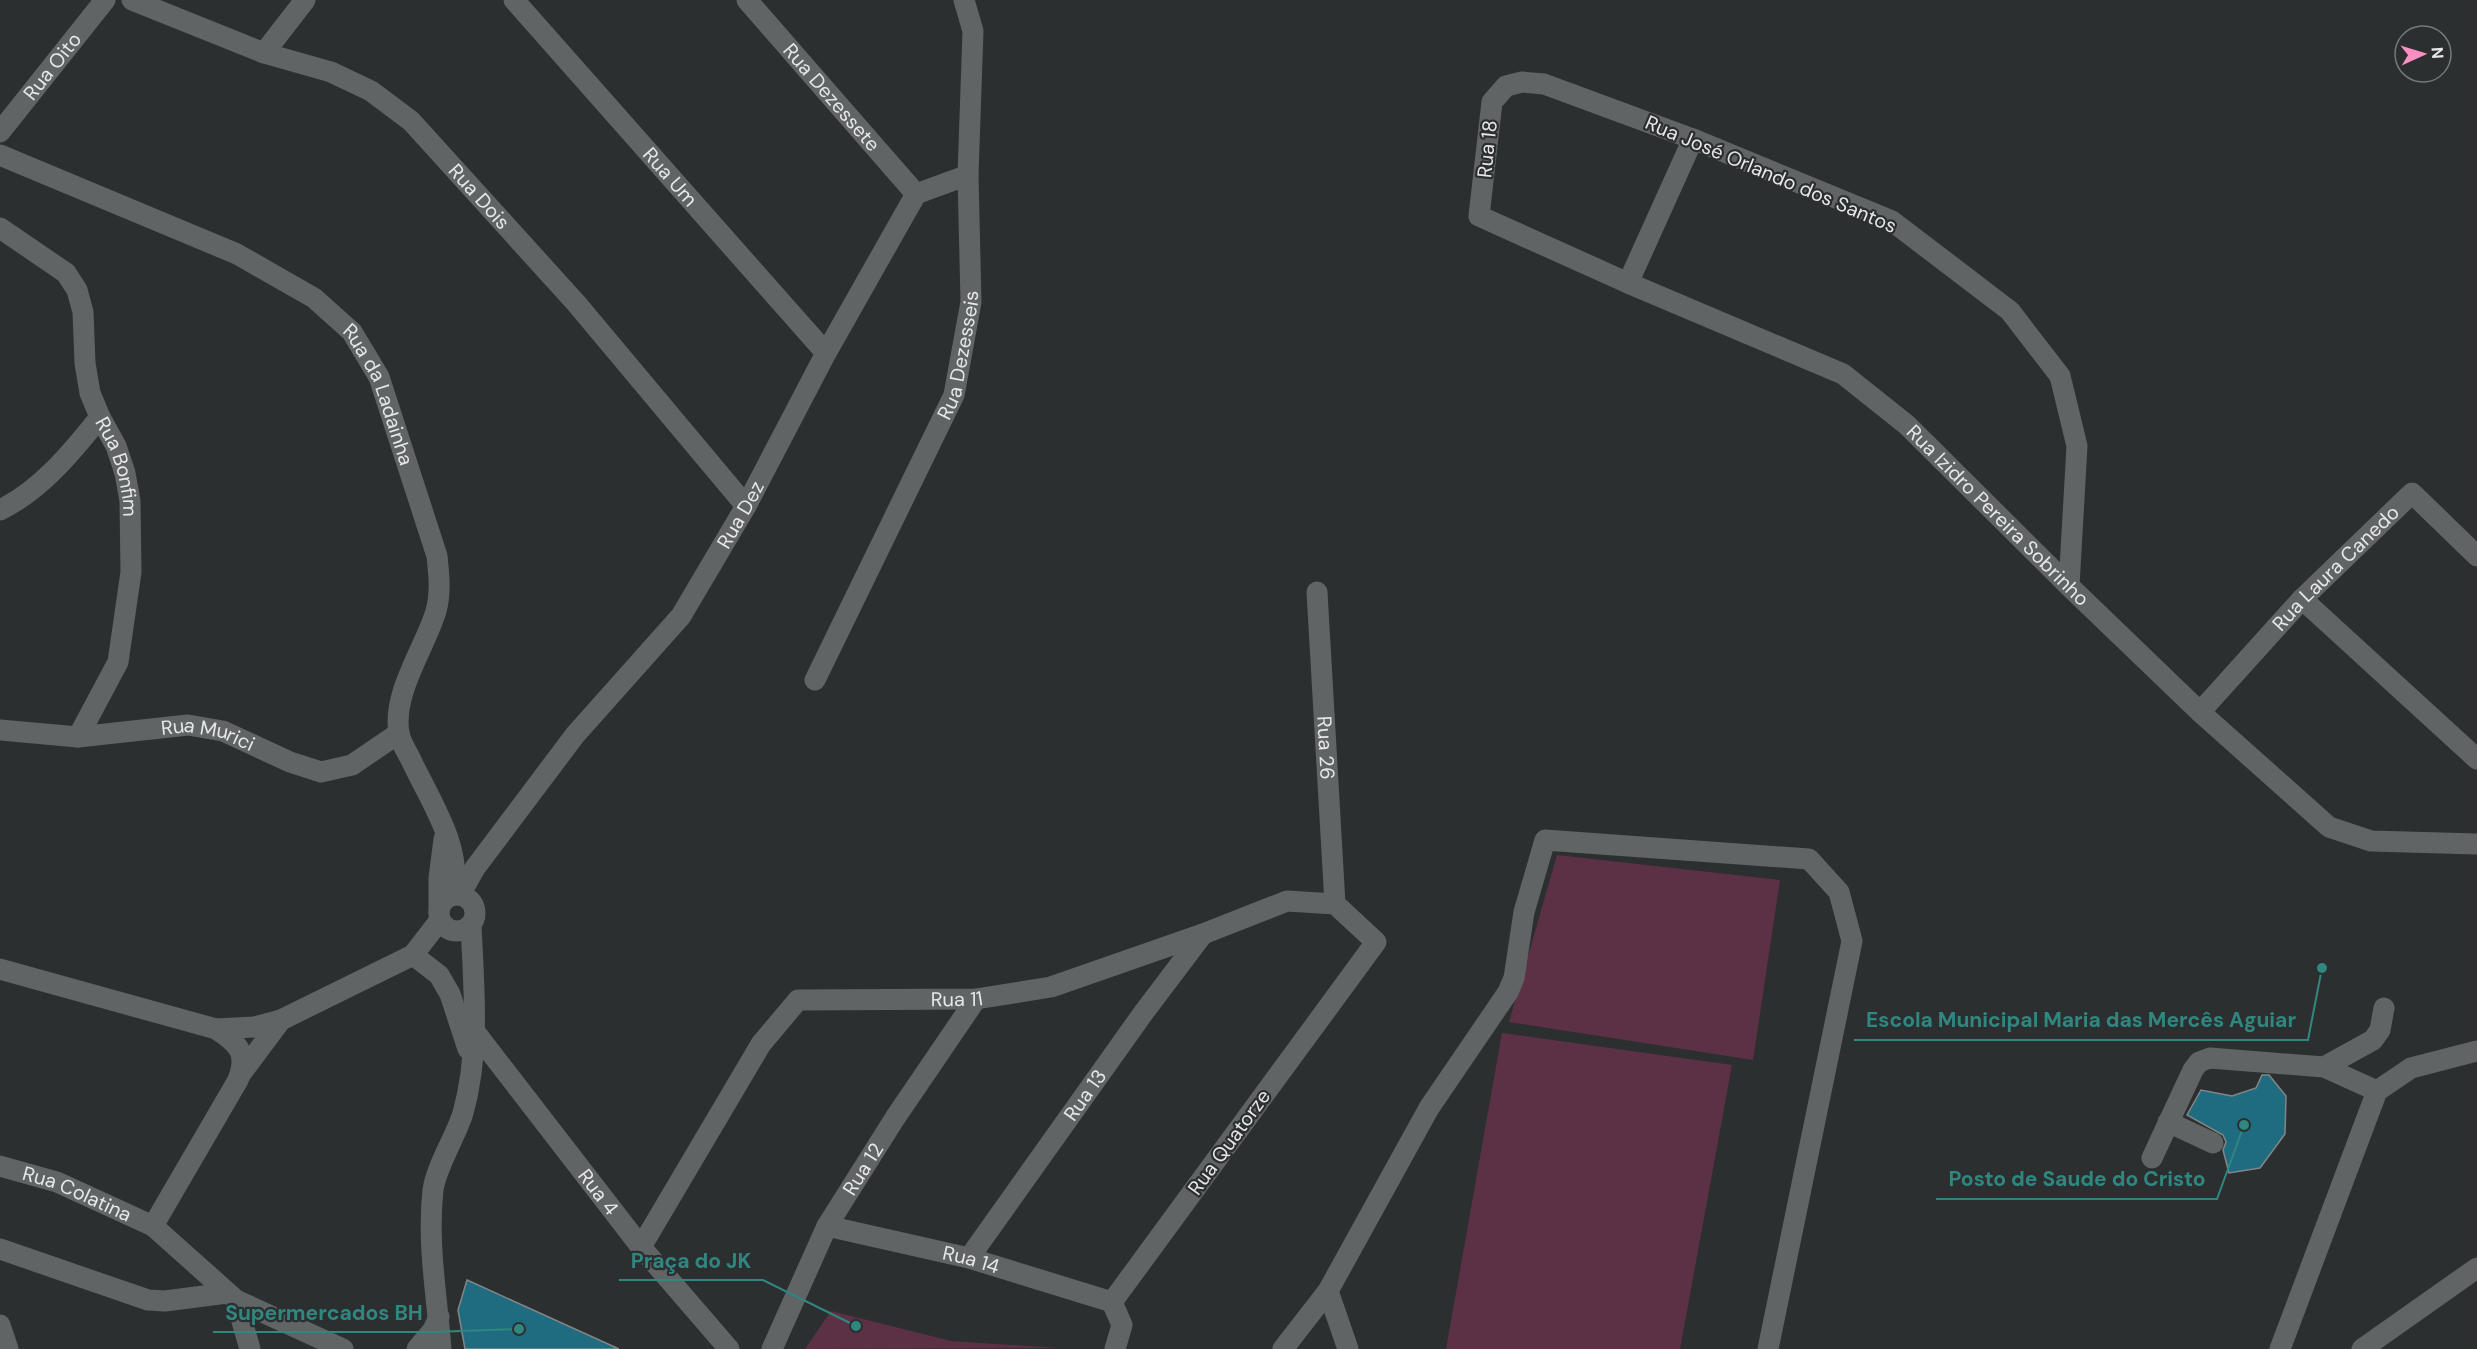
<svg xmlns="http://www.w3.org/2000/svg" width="2477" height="1349" font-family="'DM Sans',sans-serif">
	<rect width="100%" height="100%" fill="#2c2f30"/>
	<g fill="#5c3145">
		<polygon points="1557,855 1780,880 1753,1060 1509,1022"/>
		<polygon points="1502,1033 1732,1065 1680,1349 1446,1349"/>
		<polygon points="831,1311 951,1341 1058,1348 805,1349"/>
	</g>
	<g fill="#1f6c81" stroke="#828687" stroke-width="1.5">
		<polygon points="2262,1075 2269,1075 2286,1096 2285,1134 2260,1168 2229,1173 2223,1150 2226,1142 2223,1135 2187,1115 2201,1090 2232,1096 2256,1088"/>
		<polygon points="467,1280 619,1349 465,1349 458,1310"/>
	</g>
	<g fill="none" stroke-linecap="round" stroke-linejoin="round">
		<g stroke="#606465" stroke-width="21">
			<path id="s1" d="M132 0 264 53 331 72 371 91 411 121 576 303 746 506"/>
			<path id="s2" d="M514 0 826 353"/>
			<path id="s3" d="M747 0 916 194"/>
			<polyline points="264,53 305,0"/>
			<path id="s4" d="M0 132 105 0"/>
			<path id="s5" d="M0 155 237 254 314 298 352 332 379 377 437 556C439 575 441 593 436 611 425 648 392 693 399 733 400 742 408 753 412 762 433 806 461 845 454 895"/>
			<path id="s6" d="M0 228 66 273 77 290 83 312 85 363 90 393 100 417 116 446 125 473 130 501 131 572 118 662 78 737"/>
			<polyline points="1628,283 1693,139"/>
			<path d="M0 510C41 490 72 452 100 417"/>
			<path id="s7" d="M2069 586 2077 446 2060 376 2010 311 1892 221 1693 139 1544 84 1522 82 1506 86 1492 102 1479 216 1628 283 1843 374 1907 425 2069 586 2200 712 2329 827 2371 841 2477 844"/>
			<path id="s8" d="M1317 592 1335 904"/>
			<polyline points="2302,599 2477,759"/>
			<path id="s9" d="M815 680 954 395 971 302 968 175 973 31 964 0"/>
			<path id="s10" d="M2200 712 2302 599 2412 493 2477 556"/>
			<path id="s11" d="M0 730 78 737 188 725 223 731 290 762 321 772 352 765 399 733"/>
			<circle cx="457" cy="913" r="18"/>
			<path id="s12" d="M460 895 475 868 575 735 681 616 746 506 826 353 916 194 968 175"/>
			<polyline points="439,913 439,878 444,839"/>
			<polyline points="413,955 439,975 450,994 468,1049"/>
			<path d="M0 969 216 1029C239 1044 248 1053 238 1080L153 1226"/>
			<polyline points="216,1029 254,1027 281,1020"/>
			<path id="s13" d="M475 1032 641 1247 729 1349"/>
			<polyline points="2324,1067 2373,1040 2380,1030 2384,1008"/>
			<polyline points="240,1075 281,1020 413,955 440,920"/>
			<polyline points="2168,1122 2213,1143"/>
			<polyline points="2152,1158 2193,1070 2199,1062 2210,1058 2324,1067 2377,1091"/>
			<path id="s14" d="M0 1166 57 1182 153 1226 236 1300 343 1349"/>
			<path id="s15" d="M827 1226 969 1258 1112 1302"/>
			<path id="s16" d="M641 1247 761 1044 798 1000 976 999 1051 987 1203 934 1287 901 1335 904 1376 942 1112 1302 1122 1325 1115 1349"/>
			<polyline points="0,1249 148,1300 165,1301 227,1293"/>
			<path id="s17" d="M969 1258 1144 1012 1203 934"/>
			<polyline points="1328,1291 1348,1349"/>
			<polyline points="236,1300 250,1349"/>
			<polyline points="0,1325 8,1349"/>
			<polyline points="417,1349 433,1330 439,1317"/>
			<path d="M441 1349C437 1296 427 1243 433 1190 436 1167 456 1136 463 1113 480 1052 474 989 471 926"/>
			<path id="s18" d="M772 1349 827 1226 895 1118 976 999"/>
			<polyline points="1283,1349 1328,1291 1429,1108 1508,992 1514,978 1524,912 1545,840 1809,859 1839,892 1852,941 1768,1349"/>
			<polyline points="2280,1349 2377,1091 2411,1068 2477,1051"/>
			<polyline points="2362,1349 2477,1268"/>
		</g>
	</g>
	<g text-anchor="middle" stroke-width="4.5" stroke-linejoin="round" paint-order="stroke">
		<g font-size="20" fill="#e5e7e8" stroke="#2c2f30">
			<text dy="7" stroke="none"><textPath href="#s4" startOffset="84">Rua Oito</textPath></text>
			<text dy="7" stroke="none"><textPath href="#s3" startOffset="129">Rua Dezessete</textPath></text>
			<text transform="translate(1487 149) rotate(-84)" y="7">Rua 18</text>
			<text transform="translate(1771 174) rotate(23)" y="7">Rua José Orlando dos Santos</text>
			<text dy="7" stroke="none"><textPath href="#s2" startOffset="236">Rua Um</textPath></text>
			<text dy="7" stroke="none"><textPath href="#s1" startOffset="408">Rua Dois</textPath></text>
			<text dy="7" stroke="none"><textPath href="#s9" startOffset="357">Rua Dezesseis</textPath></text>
			<text dy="7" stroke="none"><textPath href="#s5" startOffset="465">Rua da Ladainha</textPath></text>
			<text dy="7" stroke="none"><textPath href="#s6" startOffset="284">Rua Bonfim</textPath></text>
			<text dy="7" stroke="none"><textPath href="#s12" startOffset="474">Rua Dez</textPath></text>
			<text dy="7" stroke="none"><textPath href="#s7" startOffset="1598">Rua Izidro Pereira Sobrinho</textPath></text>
			<text dy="7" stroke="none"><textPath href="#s10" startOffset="198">Rua Laura Canedo</textPath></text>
			<text dy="7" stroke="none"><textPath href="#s11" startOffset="210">Rua Murici</textPath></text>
			<text dy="7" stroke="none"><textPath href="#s8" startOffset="156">Rua 26</textPath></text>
			<text dy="7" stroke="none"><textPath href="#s16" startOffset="452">Rua 11</textPath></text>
			<text dy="7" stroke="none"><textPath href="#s17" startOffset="200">Rua 13</textPath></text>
			<text transform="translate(1229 1142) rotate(-54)" y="7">Rua Quatorze</text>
			<text dy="7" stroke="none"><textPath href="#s18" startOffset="202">Rua 12</textPath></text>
			<text dy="7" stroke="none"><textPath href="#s13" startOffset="202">Rua 4</textPath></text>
			<text dy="7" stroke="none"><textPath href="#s14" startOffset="82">Rua Colatina</textPath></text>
			<text dy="7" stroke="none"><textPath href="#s15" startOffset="148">Rua 14</textPath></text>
		</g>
	</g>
	<path fill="none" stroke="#2f8780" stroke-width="2" d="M2322 968L2308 1040H1854M2244 1125L2217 1199H1936M856 1326L763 1280H619M519 1329L434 1332H213"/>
	<g fill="#2f8780" stroke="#2c2f30" stroke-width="2">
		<circle cx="2322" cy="968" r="6"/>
		<circle cx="2244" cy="1125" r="6"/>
		<circle cx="856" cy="1326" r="6"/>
		<circle cx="519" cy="1329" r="6"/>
	</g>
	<g font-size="21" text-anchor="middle" font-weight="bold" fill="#2f8780" stroke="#2c2f30" stroke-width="4.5" stroke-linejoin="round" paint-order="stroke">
		<text x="2081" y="1027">Escola Municipal Maria das Mercês Aguiar</text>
		<text x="2077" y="1186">Posto de Saude do Cristo</text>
		<text x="691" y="1268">Praça do JK</text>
		<text x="324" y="1320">Supermercados BH</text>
	</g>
	<g transform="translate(2423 54) rotate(86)"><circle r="28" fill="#2c2f30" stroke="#76797a" stroke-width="1.5"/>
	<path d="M0-4.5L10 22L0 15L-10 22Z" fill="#fc8fc1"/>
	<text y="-9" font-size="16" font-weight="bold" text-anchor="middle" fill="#e5e7e8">N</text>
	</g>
</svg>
